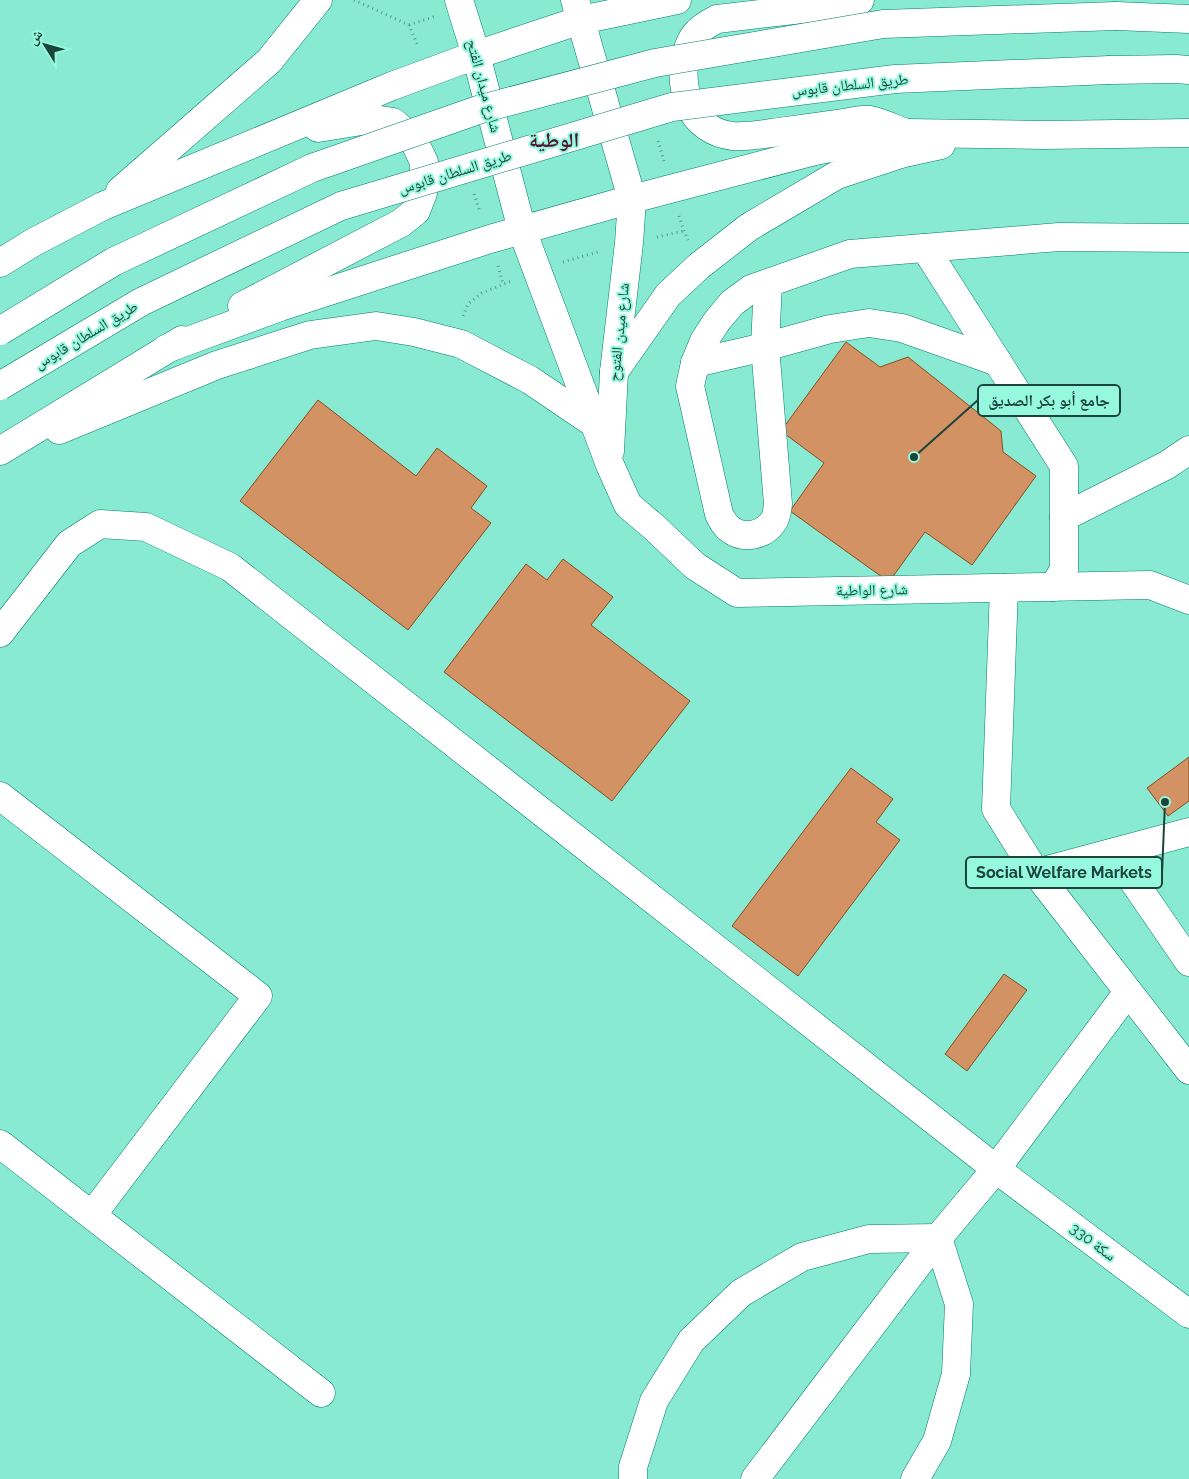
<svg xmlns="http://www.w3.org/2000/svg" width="1189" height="1479" font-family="Raleway,'Noto Naskh Arabic',sans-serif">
	<rect width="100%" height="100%" fill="#88ead2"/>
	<g fill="#d39264" stroke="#894e1e">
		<polygon points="846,342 880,367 908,357 1001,431 1003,452 1036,476 972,565 925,532 889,582 790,511 824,463 781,431"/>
		<polygon points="318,400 416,476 437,448 487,486 471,508 491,523 408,630 240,501"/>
		<polygon points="563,559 613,597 591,625 690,701 612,801 444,672 526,564 547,580"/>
		<polygon points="1189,757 1189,801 1168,816 1147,788"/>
		<polygon points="851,768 893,799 876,822 900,840 798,976 732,926"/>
		<polygon points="1004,974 1027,990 967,1071 945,1054"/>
	</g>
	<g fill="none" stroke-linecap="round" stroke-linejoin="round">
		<g stroke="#007f6a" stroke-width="29">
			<g id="minor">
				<polyline points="522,230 610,465 628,505 655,528 695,566 737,593 1150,585 1189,600"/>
				<polyline points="925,248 1064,466 1064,570 1053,587"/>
				<path d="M768 283 765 347 778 504C777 510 777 517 773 522 763 536 744 539 731 530 725 526 722 520 719 514L690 386 695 363 704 341 717 321 732 303 751 289 850 254 1059 237 1189 238"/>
				<polyline points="695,363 765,347 830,329 869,323 902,328 998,362"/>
				<polyline points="610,451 614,372 629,243 632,199"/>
				<polyline points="1064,517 1167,465 1189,450"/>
				<polyline points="1004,588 996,809 1034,870 1189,1070"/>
				<polyline points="0,633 69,544 100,524 146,527 230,567 996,1169 1189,1314"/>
				<polyline points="0,796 258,996 92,1215"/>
				<polyline points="1114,853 1189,962"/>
				<polyline points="1036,873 1189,832"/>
				<polyline points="0,1144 321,1393"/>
				<polyline points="633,1479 633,1467 654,1401 691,1341 741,1293 802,1257 869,1239 938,1238 959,1304 956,1374 937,1441 915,1479"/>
				<polyline points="755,1479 938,1238 996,1169 1128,992"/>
			</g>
		</g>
		<g stroke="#007f6a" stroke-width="29">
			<g id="major">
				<polyline points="459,0 476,55 522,230"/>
				<polyline points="575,0 632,199"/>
			</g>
		</g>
		<g stroke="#007f6a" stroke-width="29">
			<g id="highway">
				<path d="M860 0 811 8 717 19C697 29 690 37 685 59 682 74 684 90 689 104 696 122 713 134 733 136 748 137 764 134 779 132 800 129 822 126 843 123 851 122 862 119 870 120 881 122 895 129 906 133"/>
				<polyline points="1116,16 1189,19"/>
				<polyline points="1110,70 1176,69 1189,70"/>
				<polyline points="120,191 269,61 318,0"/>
				<polyline points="0,263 34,242 103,206 392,86 476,55 581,20 677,0"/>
				<polyline points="242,306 401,223 416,211 423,193 424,162 413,139 393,122 374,119 318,128"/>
				<polyline points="166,349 280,307 490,239 632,199 815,151 906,133 1044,135 1189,133"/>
				<polyline points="614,372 668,295 699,266 749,227 837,175 904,153 941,145"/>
				<polyline points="59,430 217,365 310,335 376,326 414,332 461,344 530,380 595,424"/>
				<polyline points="0,451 182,340"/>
			</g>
		</g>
		<g stroke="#569e8c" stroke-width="3" stroke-dasharray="1 4" stroke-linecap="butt">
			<polyline points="354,0 409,25 418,46"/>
			<polyline points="409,25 436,16"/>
			<polyline points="658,141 664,161"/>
			<polyline points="474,194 480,212"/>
			<polyline points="679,216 684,231 688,240"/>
			<polyline points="657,237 684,231"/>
			<polyline points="563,262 598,252"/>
			<polyline points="498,266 503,284"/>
			<polyline points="463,316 468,304 482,293 511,281"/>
		</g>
		<use href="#minor" stroke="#fff" stroke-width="28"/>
		<use href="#major" stroke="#fff" stroke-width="28"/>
		<use href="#highway" stroke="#fff" stroke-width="28"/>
		<g stroke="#007f6a" stroke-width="29" stroke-linecap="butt">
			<g id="highway-bridge">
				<polyline points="0,331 113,262 312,168 481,109 655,63 883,24 1116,16"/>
				<polyline points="0,386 141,302 341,206 672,107 895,79 1110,70"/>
			</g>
		</g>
		<use href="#highway-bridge" stroke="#fff" stroke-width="28"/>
	</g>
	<g text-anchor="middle" stroke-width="4" stroke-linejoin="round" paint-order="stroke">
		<g font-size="15" fill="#1b453b" stroke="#96f8df">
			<text transform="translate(850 85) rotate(-6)" y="5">طريق السلطان قابوس</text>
			<text transform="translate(484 86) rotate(75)" y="5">شارع ميدان الفتح</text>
			<text transform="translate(455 172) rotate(-17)" y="5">طريق السلطان قابوس</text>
			<text transform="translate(619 332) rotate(-84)" y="5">شارع ميدن الفتوح</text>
			<text transform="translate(86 335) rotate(-31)" y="5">طريق السلطان قابوس</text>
			<text transform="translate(872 590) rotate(-1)" y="5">شارع الواطية</text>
			<text transform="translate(1093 1242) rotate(37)" y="5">سكة 330</text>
		</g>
		<g font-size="20" font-weight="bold" fill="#541332" stroke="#96f8df">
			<text x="554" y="147">الوطية</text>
		</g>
	</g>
	<path fill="none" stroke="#1b453b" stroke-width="2" d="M914 457L978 400M1165 802L1162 873"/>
	<g fill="#1b453b" stroke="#96f8df" stroke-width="2">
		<circle cx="914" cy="457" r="5"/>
		<circle cx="1165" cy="802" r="5"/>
	</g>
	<g fill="#96f8df" stroke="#1b453b" stroke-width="2">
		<rect x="978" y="385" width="142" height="31" rx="5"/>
		<rect x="966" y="857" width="196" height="31" rx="5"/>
	</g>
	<g font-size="16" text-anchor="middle" font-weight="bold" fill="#1b453b">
		<text x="1049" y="406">جامع أبو بكر الصديق</text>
		<text x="1064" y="878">Social Welfare Markets</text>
	</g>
	<g transform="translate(45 45) rotate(307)" stroke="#96f8df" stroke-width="4" paint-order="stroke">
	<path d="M0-4L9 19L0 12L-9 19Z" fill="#1b453b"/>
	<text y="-8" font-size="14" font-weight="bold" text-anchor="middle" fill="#1b453b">ش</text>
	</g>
</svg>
